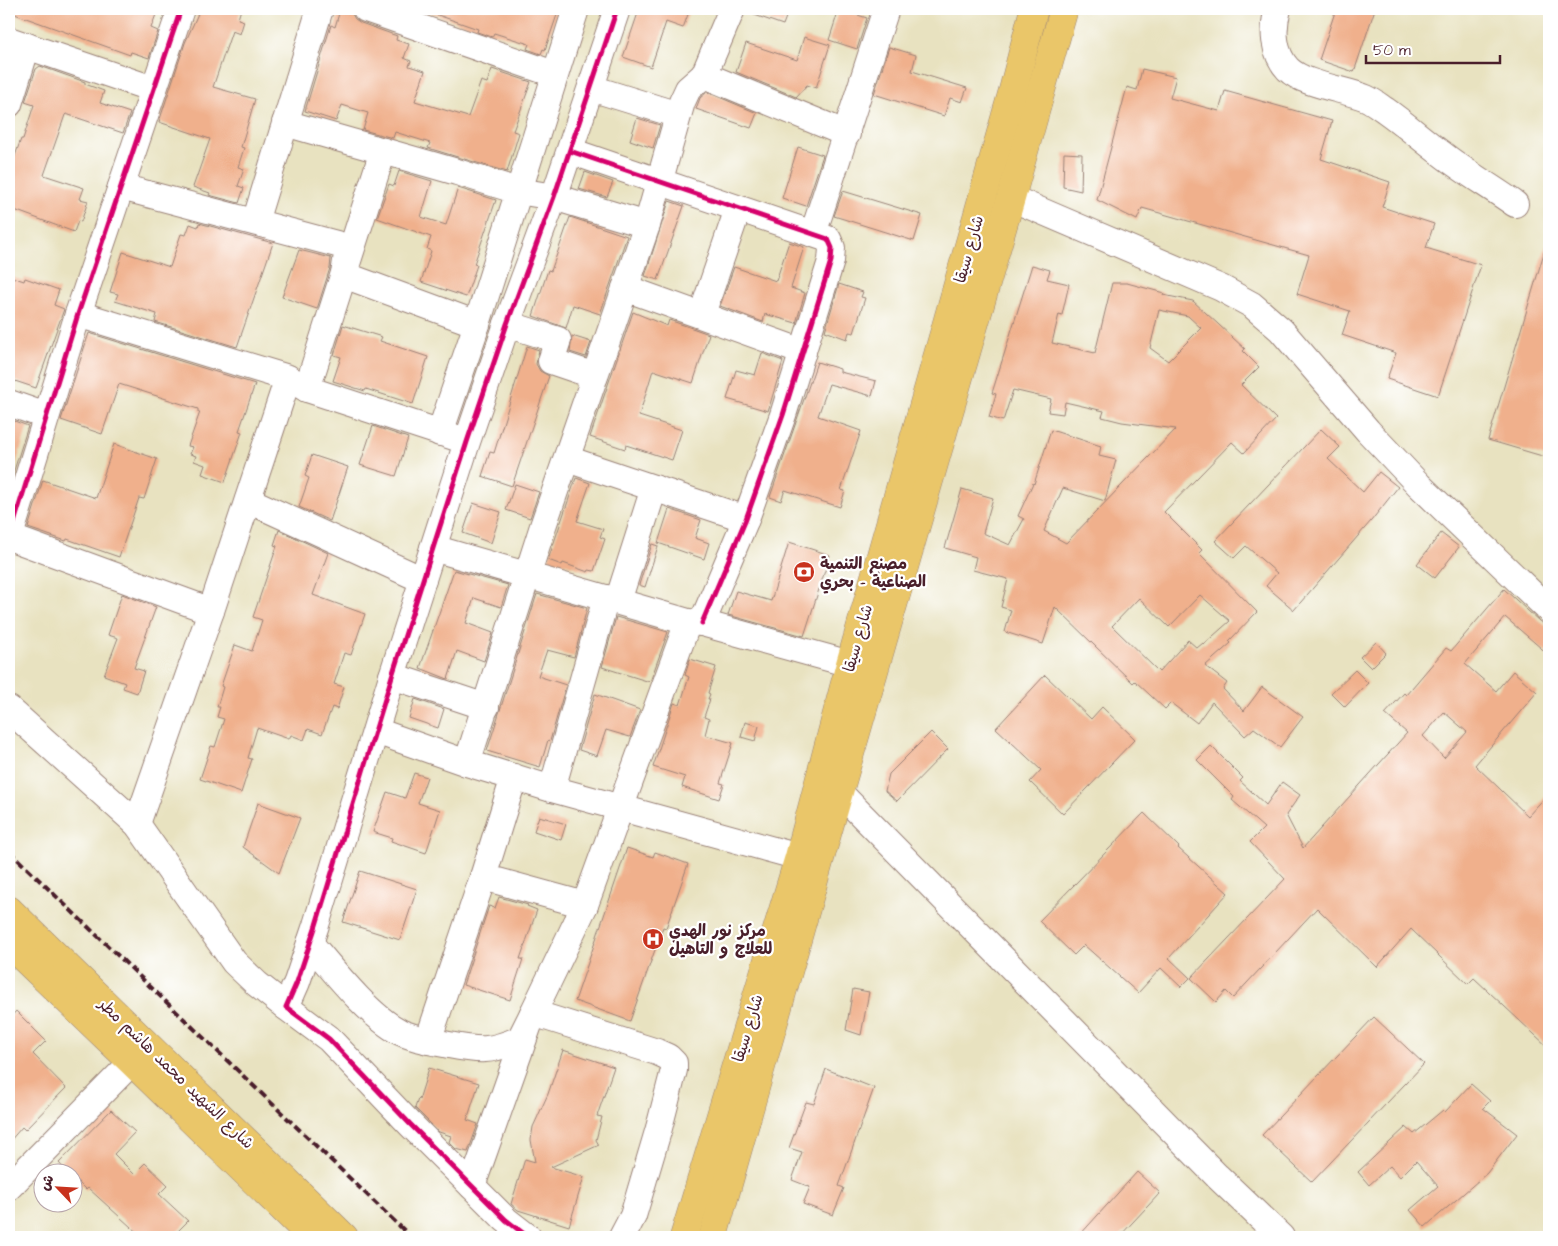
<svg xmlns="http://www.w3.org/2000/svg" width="1558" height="1246" font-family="'Architects Daughter','Playpen Sans Arabic',sans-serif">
	<rect width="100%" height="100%" fill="#fff"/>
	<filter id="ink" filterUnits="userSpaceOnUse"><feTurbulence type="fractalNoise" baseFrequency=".02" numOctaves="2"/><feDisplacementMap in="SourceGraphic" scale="10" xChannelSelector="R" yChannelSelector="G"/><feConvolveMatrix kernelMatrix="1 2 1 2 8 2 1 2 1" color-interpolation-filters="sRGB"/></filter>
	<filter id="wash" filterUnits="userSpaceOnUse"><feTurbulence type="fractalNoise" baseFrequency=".0096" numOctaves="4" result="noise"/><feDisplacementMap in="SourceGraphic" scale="20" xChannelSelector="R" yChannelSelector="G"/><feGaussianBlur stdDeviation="1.12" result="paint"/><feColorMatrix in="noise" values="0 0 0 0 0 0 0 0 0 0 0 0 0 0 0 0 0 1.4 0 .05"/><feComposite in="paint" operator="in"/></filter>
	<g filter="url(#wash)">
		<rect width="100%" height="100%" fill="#e8e2c0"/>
		<g id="blocks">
			<g fill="#f0b08c" fill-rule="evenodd">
				<polygon points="9,9 158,9 151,28 158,31 149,58 131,52 130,55 9,12"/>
				<polygon points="200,9 241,9 238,19 244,21 240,34 232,31 213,87 255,99 241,147 244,148 238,167 244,169 238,186 244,188 239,203 209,195 210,193 193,187 210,139 159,122 185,43"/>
				<polygon points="429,9 559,9 545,50 543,49 541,54 527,49 529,44 494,33 492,37 477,32 478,29 429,12"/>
				<polygon points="633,9 690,9 683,28 666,22 651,67 623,57 638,13 633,11"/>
				<polygon points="747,9 789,9 783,25 746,12"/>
				<polygon points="839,9 867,18 857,49 829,40"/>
				<polygon points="1336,9 1375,9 1354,72 1319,60"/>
				<polygon points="340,10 352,14 355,19 361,23 397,36 396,40 409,44 404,58 411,61 409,66 425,71 415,101 468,117 481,81 487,83 492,69 531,82 513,131 519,133 507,172 428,148 430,143 395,132 393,138 363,130 368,113 342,105 336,121 305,111 331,25 335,27"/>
				<polygon points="804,37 830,45 816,88 807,85 796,97 736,72 746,43 797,60"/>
				<polygon points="889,47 916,55 912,71 967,88 962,102 950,98 944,116 874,94"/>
				<polygon points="40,66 85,82 85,84 104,91 100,103 130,113 123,133 66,114 65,115 44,175 84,188 80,199 88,201 81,222 78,221 74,232 9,208 9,173 21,139 23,139 34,105 25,102 36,69"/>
				<polygon points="1142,69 1176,77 1170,98 1219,111 1225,91 1332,121 1321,159 1390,182 1382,207 1434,224 1426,248 1481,265 1438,396 1387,379 1396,353 1342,335 1350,311 1297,294 1309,255 1142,208 1137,220 1097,200 1127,87 1137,90"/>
				<polygon points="707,92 757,113 751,128 696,109 700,98"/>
				<polygon points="637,118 660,125 653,148 630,140"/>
				<polygon points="798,147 823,155 806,206 782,198"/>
				<polygon points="1064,153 1082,154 1081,191 1063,187"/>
				<polygon points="399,171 432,181 421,217 446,225 458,188 496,200 474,264 477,265 466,297 421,282 431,251 427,249 431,237 377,218 389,184 394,186"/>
				<polygon points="585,172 613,182 607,197 579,189"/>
				<polygon points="843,191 922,215 914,241 834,216"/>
				<polygon points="669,201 684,206 658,280 645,276"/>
				<polygon points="570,217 627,236 600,314 573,305 566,328 533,316 548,270 551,271"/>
				<polygon points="199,223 273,243 237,347 155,322 157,314 115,301 118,294 110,292 123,252 170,267 181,234 186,235 190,224 198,227"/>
				<polygon points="789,242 804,247 791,288 805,293 796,323 765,314 763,322 720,306 734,267 776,281"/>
				<polygon points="1546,246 1549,246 1549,458 1488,440"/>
				<polygon points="299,250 331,258 330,268 317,309 282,297"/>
				<path d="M1032 265 1050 270 1047 279 1069 284 1062 315 1059 314 1052 343 1095 353 1112 283H1127L1164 293 1163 295 1193 301 1245 349 1243 351 1259 367 1241 385 1276 419 1244 453 1232 442 1164 512 1202 550 1199 553 1257 612 1229 641 1231 643 1205 666 1227 683 1223 689 1244 711 1262 687 1303 717 1280 747 1254 728 1245 736 1212 702 1197 723 1171 703 1165 709 1135 681 1133 683 1055 607 1043 644 1005 632 1011 610 1001 607 1008 579 973 570 976 557 945 548 962 489 993 498 983 533 1010 545 1024 519 1018 516 1033 483 1034 484 1051 430 1101 446 1099 456 1116 460 1105 501 1063 488 1044 531 1066 543 1176 429 1122 422 1102 417 1104 411 1065 402 1063 414 1048 412 1051 399 1013 390 1003 421 989 417 996 394 992 393ZM1159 310 1188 316 1201 328 1168 361 1150 348ZM1200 595 1230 621 1204 644 1203 643 1197 648 1188 640 1159 672 1112 626 1139 598 1169 627Z"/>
				<polygon points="9,276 24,281 25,278 59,290 54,305 64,309 36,388 9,379"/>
				<polygon points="839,284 863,292 861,297 865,298 854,333 849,332 847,339 825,331"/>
				<polygon points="633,312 667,326 669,320 709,334 693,383 653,370 639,416 682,430 672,460 626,445 625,449 590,437"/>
				<polygon points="343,325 382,337 380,341 428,357 413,404 366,389 365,391 333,381 341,357 334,355"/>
				<polygon points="89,333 255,384 239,431 242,432 225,482 202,474 205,465 194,461 196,456 190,454 193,447 188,446 200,412 198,412 198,409 119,384 102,434 61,420"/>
				<polygon points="572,336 591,342 586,357 570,352"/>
				<polygon points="527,346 539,350 536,364 540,371 549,376 512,486 482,476 490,452 494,453"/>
				<polygon points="762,353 783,361 768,411 727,399 736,370 755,375"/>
				<polygon points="817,362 840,369 840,372 876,381 872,396 829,384 818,416 861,431 841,490 845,491 840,507 785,490 781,501 770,497"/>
				<polygon points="9,419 28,426 10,483 9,483"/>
				<polygon points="373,426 408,438 396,476 360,465"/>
				<polygon points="1321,429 1340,447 1328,459 1363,492 1379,472 1398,487 1371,521 1294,610 1266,586 1277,573 1246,546 1234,558 1215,541"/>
				<polygon points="114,444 157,459 144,499 139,498 119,557 67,539 66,541 28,528 43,480 96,498"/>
				<polygon points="312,455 348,467 330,521 299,507 309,478 305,476"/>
				<polygon points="576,478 590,483 577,521 603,529 600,537 605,539 594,571 589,570 588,572 563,563 562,565 548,560"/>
				<polygon points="515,484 539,492 530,518 506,510"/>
				<polygon points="473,503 501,512 491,543 463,533"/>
				<polygon points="669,509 701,520 695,538 709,543 704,559 658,543"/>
				<polygon points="279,530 328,553 313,595 365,614 351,655 344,653 334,684 344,687 337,709 332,707 322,734 308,729 304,740 291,735 289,739 257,728 248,758 252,759 241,793 200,779 211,746 215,747 224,719 217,717 220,707 217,707 223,687 221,686 235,645 252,651 262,620 253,617 277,546 274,545"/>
				<polygon points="1441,533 1459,547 1435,578 1417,564"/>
				<polygon points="789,542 830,555 804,636 728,615 736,591 771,601"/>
				<polygon points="652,544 658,546 645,587 639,585"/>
				<polygon points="454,570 508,585 501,607 474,598 466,623 493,633 484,661 457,651 448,679 420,668"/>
				<path d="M1504 589 1539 621 1549 628V655L1505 617 1465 664 1496 691 1513 671 1537 692 1475 765 1528 816 1549 793V1048L1474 978 1468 984 1411 929 1377 967 1317 908 1233 998 1226 991 1216 1002 1191 978 1285 879 1250 842 1264 828 1232 800 1234 797 1197 760 1211 746 1243 778 1240 781 1266 805 1282 782 1300 795 1286 815 1303 848 1407 733 1385 714 1404 693 1406 695 1446 648 1451 651ZM1444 712 1467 732 1444 758 1423 736Z"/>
				<polygon points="122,594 156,607 134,668 144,671 137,693 123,688 125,683 104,675 118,638 108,635"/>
				<polygon points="537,594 587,608 574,657 547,650 538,676 566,685 550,741 548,740 540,767 487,751"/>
				<polygon points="616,617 668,632 650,682 602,667"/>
				<polygon points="1376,642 1386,653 1371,668 1360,657"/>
				<polygon points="690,659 716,667 708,693 710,694 708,699 710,699 704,717 709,719 705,735 733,743 720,783 724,784 719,799 682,787 685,777 653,767 674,703 680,705 689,677 685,675"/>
				<polygon points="1355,670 1368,683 1345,707 1331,693"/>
				<polygon points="1045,675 1091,719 1102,707 1135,739 1063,814 1030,782 1041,770 996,728"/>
				<polygon points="595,694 640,710 630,737 606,730 597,756 579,750"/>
				<polygon points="415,699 444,709 438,728 409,718"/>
				<polygon points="745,722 759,726 755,741 741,737"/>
				<polygon points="931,732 948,749 897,801 885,791 889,774"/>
				<polygon points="414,773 427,777 418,803 440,810 426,853 391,841 392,838 373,832 387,792 405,798"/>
				<polygon points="258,803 300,818 279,873 243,847"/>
				<polygon points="1144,813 1179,847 1178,848 1228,893 1169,958 1190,978 1181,987 1161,968 1138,993 1084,945 1074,955 1039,921"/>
				<polygon points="539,816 566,824 561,840 534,831"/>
				<polygon points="627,848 653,857 655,852 688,864 666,928 663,927 630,1021 575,1001"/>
				<polygon points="360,871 417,889 400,940 343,922"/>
				<polygon points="499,897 528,905 527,906 537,910 520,959 523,959 510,1000 463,985 489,906 495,908"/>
				<polygon points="853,989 869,992 861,1035 846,1030"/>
				<polygon points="16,1011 46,1041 33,1054 66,1088 25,1130 22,1127 9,1142 9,1019"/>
				<polygon points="1374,1017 1424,1064 1312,1182 1262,1135"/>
				<polygon points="563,1050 614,1067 597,1116 602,1117 596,1140 599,1145 551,1167 584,1177 569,1226 518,1210 511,1204 525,1159 535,1162 531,1140 533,1127 548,1094"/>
				<polygon points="429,1068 479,1083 467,1120 478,1124 468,1152 456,1149 449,1142 451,1136 439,1132 415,1108 418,1099 419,1100"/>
				<polygon points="826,1069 874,1088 839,1186 844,1188 833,1215 803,1204 810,1187 792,1180 802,1152 789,1148 806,1102 814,1104"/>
				<polygon points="1471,1084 1490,1101 1483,1108 1517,1134 1487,1173 1425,1227 1410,1210 1438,1186 1416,1161 1400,1177 1390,1166 1369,1185 1358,1172 1406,1127 1414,1134 1443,1110 1445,1112"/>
				<polygon points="111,1110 135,1132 114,1154 134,1174 145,1163 168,1185 159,1194 188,1221 172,1237 142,1237 88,1188 86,1190 72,1176 72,1174 69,1174 59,1163"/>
				<polygon points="1137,1172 1160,1193 1119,1237 1078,1237"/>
			</g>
		</g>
	</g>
	<g filter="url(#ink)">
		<use href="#blocks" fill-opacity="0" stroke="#998076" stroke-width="1"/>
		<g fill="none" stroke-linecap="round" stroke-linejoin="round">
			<g stroke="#998076" stroke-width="28">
				<g id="minor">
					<polyline points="366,9 554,74"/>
					<path d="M1278 9C1272 29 1273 53 1288 69 1304 85 1345 89 1366 98 1373 101 1379 106 1385 110 1405 124 1423 140 1442 154 1465 172 1491 187 1515 204"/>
					<polyline points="9,40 153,89"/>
					<polyline points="704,75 847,134"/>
					<polyline points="591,88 678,115"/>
					<polyline points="9,104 27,46"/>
					<polyline points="285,123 457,172 518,191 554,197 647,225"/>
					<polyline points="570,151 828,239 832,248 831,261 783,415 746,519 702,623"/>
					<polyline points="121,187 348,247 344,275 477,324"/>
					<polyline points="1011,198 1221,288 1252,305 1281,330 1368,431 1419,485 1549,610"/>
					<polyline points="255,222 320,9"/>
					<polyline points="813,234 886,9"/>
					<polyline points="625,288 803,352"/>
					<polyline points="78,314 288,378 307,389 457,438"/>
					<polyline points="702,314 738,209"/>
					<polyline points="507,324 558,340 551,361 595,376"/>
					<polyline points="307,389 383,151"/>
					<polyline points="9,403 46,416"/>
					<polyline points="440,433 477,324 576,9"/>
					<polyline points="567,459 746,519"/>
					<polyline points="248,500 423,580"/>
					<polyline points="9,537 211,611"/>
					<polyline points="9,539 78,314 181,9"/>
					<polyline points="433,548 688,622 702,623 850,664"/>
					<polyline points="618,601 654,488"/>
					<polyline points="392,676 486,707"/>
					<polyline points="9,709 137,824 234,962 257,984 286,1007"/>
					<polyline points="376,731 467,763 552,789 799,857"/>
					<polyline points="467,763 543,526 647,225 682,102 688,89 704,75 732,9"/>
					<polyline points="552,789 606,598"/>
					<polyline points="839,792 1217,1176 1281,1237"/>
					<polyline points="137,824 211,611 288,378"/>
					<polyline points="483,877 585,905"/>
					<path d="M310 943C333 970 369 1016 400 1032 415 1039 433 1042 449 1045 480 1051 490 1052 520 1039L533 1013 657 1052 668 1057 674 1063V1070L659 1128 633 1216 622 1237"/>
					<polyline points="428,1041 483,877 514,777"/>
					<polyline points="472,1186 533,1013 585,905 688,622"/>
					<polyline points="9,1187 132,1062"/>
					<polyline points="528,1237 506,1220 410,1124 329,1039 286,1007 297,982 316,925 392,676 467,442 507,324 554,197 617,9"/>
				</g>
			</g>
			<g stroke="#998076" stroke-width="29">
				<g id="major">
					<polyline points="9,910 344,1237"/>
					<polyline points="9,944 132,1062 312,1237"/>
					<polyline points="684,1237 799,857 850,664 1013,90 1034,9"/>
					<polyline points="713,1237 839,792 1011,198 1064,9"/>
				</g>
			</g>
			<use href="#minor" stroke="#fff" stroke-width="26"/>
			<use href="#major" stroke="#eac669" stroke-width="28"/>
			<polyline stroke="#4a1f2b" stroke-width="4" stroke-dasharray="8 4" stroke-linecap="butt" points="9,851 411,1237"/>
			<g stroke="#fff" stroke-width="8">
				<g id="cycleway">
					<polyline points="570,151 828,239 832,248 831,261 783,415 746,519 702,623"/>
					<polyline points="9,539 78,314 181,9"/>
					<polyline points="528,1237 506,1220 410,1124 329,1039 286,1007 297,982 316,925 392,676 467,442 507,324 554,197 617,9"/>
				</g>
			</g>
			<use href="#cycleway" stroke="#d6006c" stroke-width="5"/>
		</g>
	</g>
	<defs>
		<g id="bank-disc" transform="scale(1.125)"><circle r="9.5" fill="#c8321e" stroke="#fff"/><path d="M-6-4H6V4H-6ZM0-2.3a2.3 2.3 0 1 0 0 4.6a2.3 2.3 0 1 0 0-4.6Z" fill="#fff"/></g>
		<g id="hospital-disc" transform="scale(1.125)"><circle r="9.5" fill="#c8321e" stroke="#fff"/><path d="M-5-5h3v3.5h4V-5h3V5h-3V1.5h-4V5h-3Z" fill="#fff"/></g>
	</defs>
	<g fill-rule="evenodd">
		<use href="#bank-disc" x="804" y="572"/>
		<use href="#hospital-disc" x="653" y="939"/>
	</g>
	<g text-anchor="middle" stroke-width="4.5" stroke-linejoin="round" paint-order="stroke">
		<g font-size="16" fill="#4a1f2b" stroke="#fff">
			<text transform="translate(968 249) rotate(-74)" y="6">شارع سيقا</text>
			<text transform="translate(857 638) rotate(-74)" y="6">شارع سيقا</text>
			<text transform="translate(747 1028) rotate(-73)" y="6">شارع سيقا</text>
			<text transform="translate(177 1073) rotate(44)" y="6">شارع الشهيد محمد هاشم مطر</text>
		</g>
		<g font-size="16" font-weight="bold" fill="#4a1f2b" stroke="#fff" text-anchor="start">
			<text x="820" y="569">مصنع التنمية<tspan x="820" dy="18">الصناعية - بحري</tspan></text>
			<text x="669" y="936">مركز نور الهدي<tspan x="669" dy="18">للعلاج و التاهيل</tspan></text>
		</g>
	</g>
	<rect width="1558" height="1246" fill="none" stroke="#fff" stroke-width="30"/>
	<g transform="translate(58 1188) rotate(295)"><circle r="24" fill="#ffffff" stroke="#b7a5aa"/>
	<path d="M0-4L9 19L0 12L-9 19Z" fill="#c8321e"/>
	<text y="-8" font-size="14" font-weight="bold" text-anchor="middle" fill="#4a1f2b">ش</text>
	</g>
	<path d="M1366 55v8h134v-8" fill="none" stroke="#4a1f2b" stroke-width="2.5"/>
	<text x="1373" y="55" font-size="15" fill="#4a1f2b" stroke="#ffffff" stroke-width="4" paint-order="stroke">50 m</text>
</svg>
